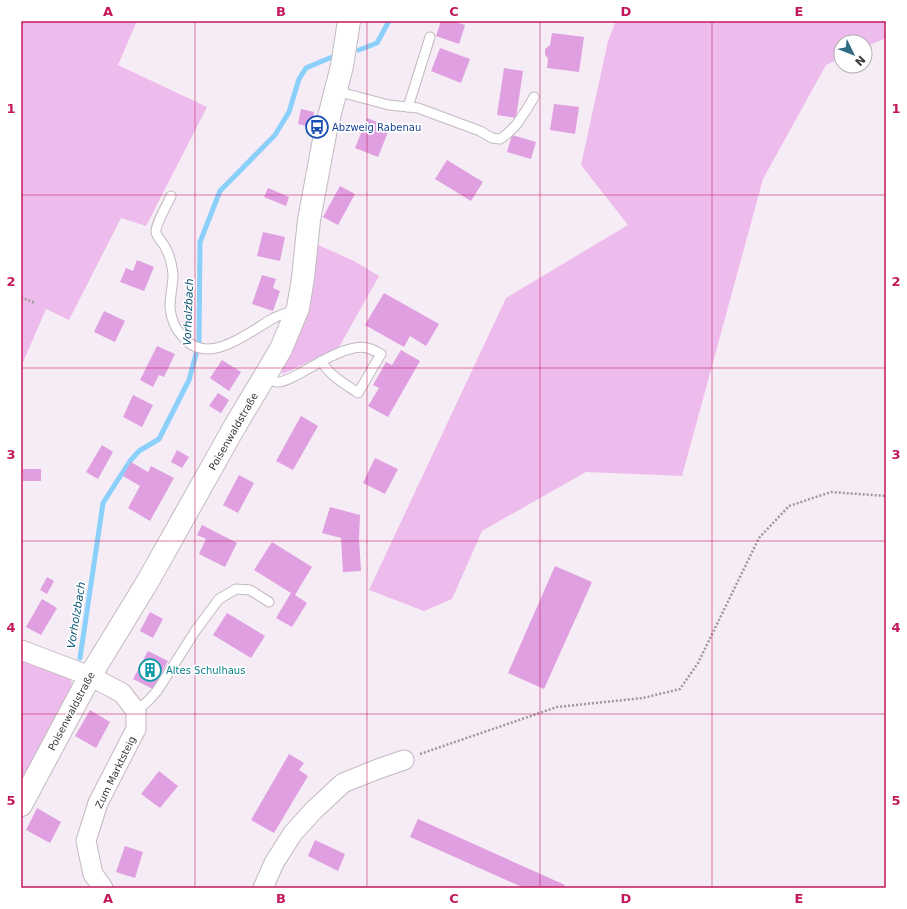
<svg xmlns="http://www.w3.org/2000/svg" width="907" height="909" font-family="'DejaVu Sans',sans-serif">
	<rect width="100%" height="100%" fill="#f6ecf5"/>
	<g fill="#eebcec">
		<polygon points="21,21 137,21 118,65 207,107 146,226 121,218 69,320 46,309 21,367"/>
		<polygon points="616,21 886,21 886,38 865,47 865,42 841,42 841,58 826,65 763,179 682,476 586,472 482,531 452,599 424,611 369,590 506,298 628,225 581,165 608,41"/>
		<polygon points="318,245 354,261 379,276 339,347 283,374 280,367 312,289"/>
		<polygon points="21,658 66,674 72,682 70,692 21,787"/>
	</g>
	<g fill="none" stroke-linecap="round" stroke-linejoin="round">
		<g stroke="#8ad0fa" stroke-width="5">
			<polyline points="359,50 377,43 389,21"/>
			<polyline points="80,658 103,503 130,461 139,451 159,439 189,380 199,343 200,242 220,191 275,135 289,112 299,79 306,68 332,57"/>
		</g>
	</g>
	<g fill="#df9fe0">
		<polygon points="441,21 453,21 465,25 459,44 436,36"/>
		<polygon points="552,33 584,37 579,72 547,68 548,59 545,54 545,49 550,45"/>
		<polygon points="440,48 470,59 461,83 431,71"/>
		<polygon points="504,68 523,71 516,118 497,115"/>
		<polygon points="554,104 579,107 575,134 550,130"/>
		<polygon points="301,109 314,112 311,127 298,124"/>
		<polygon points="367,118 390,127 378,157 355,148"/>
		<polygon points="512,135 536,142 531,159 507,152"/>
		<polygon points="447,160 483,182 471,201 435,179"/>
		<polygon points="340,186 355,194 338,225 323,217"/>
		<polygon points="268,188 289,197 286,206 264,197"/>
		<polygon points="263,232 285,237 280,261 257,256"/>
		<polygon points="137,260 154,267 144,291 120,282 126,268 133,271"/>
		<polygon points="262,275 276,279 273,288 280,291 273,311 252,304"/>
		<polygon points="384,293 439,324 426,346 410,336 404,347 365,325"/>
		<polygon points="104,311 125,321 115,342 94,332"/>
		<polygon points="157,346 175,354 164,377 159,375 153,387 140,380"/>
		<polygon points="401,350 420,361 388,417 368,406 379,388 373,385 386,362 392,365"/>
		<polygon points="222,360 241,372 229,391 210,378"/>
		<polygon points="218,393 229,400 221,413 209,406"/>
		<polygon points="133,395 153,405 142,427 123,417"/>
		<polygon points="301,416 318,426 293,470 276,461"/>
		<polygon points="102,445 113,452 98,479 86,472"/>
		<polygon points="177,450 189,457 182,468 171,462"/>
		<polygon points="375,458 398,469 385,494 363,483"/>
		<polygon points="131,462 148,472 151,466 174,478 150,521 128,508 140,486 123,476"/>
		<rect x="23" y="469" width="18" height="12"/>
		<polygon points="239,475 254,483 238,513 223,505"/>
		<polygon points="330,507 360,515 359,539 361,571 343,572 341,538 322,533"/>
		<polygon points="202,525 237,543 225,567 199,554 206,539 197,535"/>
		<polygon points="272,542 312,567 295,595 307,603 292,627 276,618 291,593 254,570"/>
		<polygon points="555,566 592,582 544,689 508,673"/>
		<polygon points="47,577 54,581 47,594 40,590"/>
		<polygon points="42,599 57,608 41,635 26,627"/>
		<polygon points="150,612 163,619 153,638 140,631"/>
		<polygon points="227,613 265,636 251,658 213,635"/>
		<polygon points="148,651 168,661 153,689 133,679"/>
		<polygon points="90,710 110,722 96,748 75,736"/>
		<polygon points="289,754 304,763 299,770 308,776 274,833 251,820"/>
		<polygon points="159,771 178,786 160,808 141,794"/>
		<polygon points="37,808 61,822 50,843 26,830"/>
		<polygon points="418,819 565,885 563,888 524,888 410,837"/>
		<polygon points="315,840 345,854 338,871 308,856"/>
		<polygon points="125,846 143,852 135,878 116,872"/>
	</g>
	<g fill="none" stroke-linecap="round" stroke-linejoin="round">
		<g stroke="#c2b9c1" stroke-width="11">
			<g id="lane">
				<polyline points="336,91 389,105 418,108 480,131 492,138 500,139 507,134 516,125 527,109 534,97"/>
				<polyline points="408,107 430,37"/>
				<path d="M171 196C168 203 155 225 156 232 157 238 163 242 165 247 169 254 172 265 173 274 173 285 170 296 170 307 171 319 175 329 183 337 207 367 248 333 272 319 279 315 287 313 295 310"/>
				<path d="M265 376C268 378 272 381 276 382 284 383 292 377 299 374 315 365 349 343 367 348 372 349 377 352 381 354L358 393C345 384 330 376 321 361"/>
				<polyline points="136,711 148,701 157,691 196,630 219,599 236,589 250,590 269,602"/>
			</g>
		</g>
		<g stroke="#c2b9c1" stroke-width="21">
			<g id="street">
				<polyline points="21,650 90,676 122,693 136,711 136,729 98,803 86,841 93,874 103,888"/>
				<polyline points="263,888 274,863 293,833 314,810 343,783 378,769 404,760"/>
			</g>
		</g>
		<g stroke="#c2b9c1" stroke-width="24">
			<polyline id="secondary" points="21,805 90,676 148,581 235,426 281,349 298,308 303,278 309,220 326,129 342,66 349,21"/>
		</g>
		<g stroke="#9e979e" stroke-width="2.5" stroke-dasharray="2 2" stroke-linecap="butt">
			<polyline points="21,297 35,303"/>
			<polyline points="420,754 557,707 643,698 680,689 698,663 759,538 789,506 831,492 886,496"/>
		</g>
		<use href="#lane" stroke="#fff" stroke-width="9"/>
		<use href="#street" stroke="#fff" stroke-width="19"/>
		<use href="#secondary" stroke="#fff" stroke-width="22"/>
	</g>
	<path fill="none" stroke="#c2185b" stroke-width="1" stroke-opacity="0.55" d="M195 21V888M367 21V888M540 21V888M712 21V888M21 195H886M21 368H886M21 541H886M21 714H886"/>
	<defs>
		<g id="bus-ring" transform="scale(1.15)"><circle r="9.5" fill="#fff" stroke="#1a4fb4" stroke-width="1.5"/><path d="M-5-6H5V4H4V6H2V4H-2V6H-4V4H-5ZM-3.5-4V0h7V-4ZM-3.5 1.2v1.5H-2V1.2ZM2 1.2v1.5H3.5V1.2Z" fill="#1a4fb4"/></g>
		<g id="building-ring" transform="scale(1.15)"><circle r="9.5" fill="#fff" stroke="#0f9aa8" stroke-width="1.5"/><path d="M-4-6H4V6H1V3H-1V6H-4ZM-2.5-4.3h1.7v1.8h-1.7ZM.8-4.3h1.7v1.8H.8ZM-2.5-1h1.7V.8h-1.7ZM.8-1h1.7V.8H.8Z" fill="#0f9aa8"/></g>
	</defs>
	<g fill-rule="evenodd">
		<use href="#bus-ring" x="317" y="127"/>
		<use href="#building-ring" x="150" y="670"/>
	</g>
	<g text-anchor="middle" stroke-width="3.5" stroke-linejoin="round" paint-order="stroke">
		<g font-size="10" fill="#164399" stroke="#fff" text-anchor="start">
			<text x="332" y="131">Abzweig Rabenau</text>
		</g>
		<g font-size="10" fill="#3c383c" stroke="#fff">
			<text transform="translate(233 431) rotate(-60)" y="4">Poisenwaldstraße</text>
			<text transform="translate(71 711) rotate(-62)" y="4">Poisenwaldstraße</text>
			<text transform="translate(115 772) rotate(-64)" y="4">Zum Marktsteig</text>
		</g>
		<g font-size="10" fill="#0d838f" stroke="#fff" text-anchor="start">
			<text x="166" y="674">Altes Schulhaus</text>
		</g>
		<g font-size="11" font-style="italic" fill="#035173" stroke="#fff">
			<text transform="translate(188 312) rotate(-88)" y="4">Vorholzbach</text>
			<text transform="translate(76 615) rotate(-81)" y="4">Vorholzbach</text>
		</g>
	</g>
	<rect width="907" height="909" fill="none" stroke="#ffffff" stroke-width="44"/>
	<g transform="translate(853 54) rotate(133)"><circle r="19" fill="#ffffff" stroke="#b1afb1"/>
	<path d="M0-3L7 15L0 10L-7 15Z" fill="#306b83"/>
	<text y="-6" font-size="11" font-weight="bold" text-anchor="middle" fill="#3c383c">N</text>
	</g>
	<rect x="22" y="22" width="863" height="865" fill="none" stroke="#c2185b" stroke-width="1.5"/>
	<g font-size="13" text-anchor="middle" font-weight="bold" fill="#c2185b">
		<text x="108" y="16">A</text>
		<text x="281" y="16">B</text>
		<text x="454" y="16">C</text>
		<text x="626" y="16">D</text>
		<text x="799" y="16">E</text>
		<text x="11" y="113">1</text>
		<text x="896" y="113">1</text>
		<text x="11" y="286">2</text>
		<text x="896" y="286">2</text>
		<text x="11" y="459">3</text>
		<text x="896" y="459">3</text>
		<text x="11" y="632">4</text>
		<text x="896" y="632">4</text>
		<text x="11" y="805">5</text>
		<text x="896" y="805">5</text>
		<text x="108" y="903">A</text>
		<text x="281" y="903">B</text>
		<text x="454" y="903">C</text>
		<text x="626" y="903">D</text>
		<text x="799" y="903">E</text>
	</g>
</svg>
